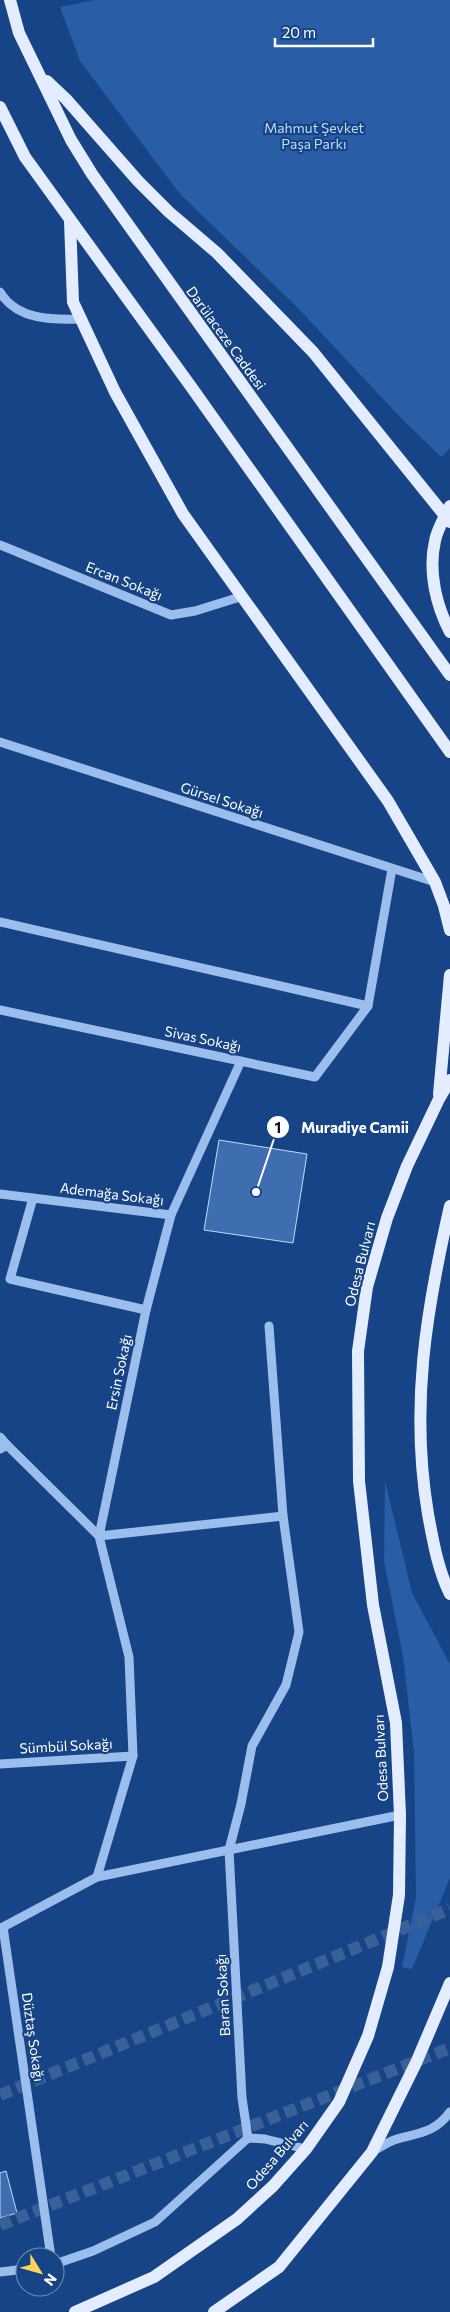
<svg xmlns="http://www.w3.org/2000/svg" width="450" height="2312" font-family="Commissioner,sans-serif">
	<rect width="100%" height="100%" fill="#174486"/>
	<g fill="#295da5">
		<polygon points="94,0 450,0 450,448 441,457 400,417 297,307 180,194 80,61 60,7"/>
		<polygon points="385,1481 412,1593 450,1664 450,1878 412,1969 402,1967 416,1897 414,1752 403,1656 384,1561"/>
	</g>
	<g fill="#3f6eb0" stroke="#c2dafa">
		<polygon points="219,1140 307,1154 293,1243 204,1230"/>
		<polygon points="6,2171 17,2213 0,2218 0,2173"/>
	</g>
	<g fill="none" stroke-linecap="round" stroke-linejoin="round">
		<g stroke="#3a6098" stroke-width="12" stroke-dasharray="12 6" stroke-linecap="butt">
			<polyline points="0,2095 450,1909"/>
			<polyline points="0,2225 450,2048"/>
		</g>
		<g stroke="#9cbeed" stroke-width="9">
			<path d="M0 292C17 320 52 320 81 319"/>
			<polyline points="0,545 171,615 195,611 240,597"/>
			<polyline points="0,742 435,882"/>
			<polyline points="0,922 368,1006 392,869"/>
			<polyline points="0,1010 315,1077 368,1006"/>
			<polyline points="241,1061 171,1215 146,1310 99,1536 283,1516"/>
			<polyline points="0,1194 171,1215"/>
			<polyline points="33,1198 10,1279 146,1310"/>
			<polyline points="0,1437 7,1445"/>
			<polyline points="0,1449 7,1445 99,1536 129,1657 133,1756 97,1877"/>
			<polyline points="0,1764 133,1756"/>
			<polyline points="248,2138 242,2098 229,1850 241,1804 252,1746 286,1685 299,1632 283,1516 269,1326"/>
			<path d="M372 2152C379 2148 386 2143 394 2140 417 2133 434 2134 450 2112"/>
			<polyline points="51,2257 3,1927 97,1877 400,1815"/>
			<polyline points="55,2264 93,2251 155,2222 248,2138 265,2139 306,2149"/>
			<polyline points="0,2272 25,2269"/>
		</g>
		<g stroke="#e3edff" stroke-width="12">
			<polyline points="10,0 19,33 71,140 92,174 450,675"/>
			<polyline points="47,81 66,99 138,181 169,212 217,253 313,352 450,522"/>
			<polyline points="0,107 25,157 192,388 450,752"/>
			<polyline points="70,221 73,302 115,392 183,514 388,801 435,882 444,906 450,930"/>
			<polyline points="439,1094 450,975"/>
			<path d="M450 1206C426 1311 410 1407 428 1514 433 1541 438 1570 450 1594"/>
			<polyline points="75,2312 154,2277 237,2219 273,2186 306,2149 339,2102 368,2036 388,1967 399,1895 400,1815 396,1723 373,1605 359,1481 358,1351 367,1287 387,1218 407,1166 439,1099 450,1080"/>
			<polyline points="214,2312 279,2267 372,2152 416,2063 450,1983"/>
		</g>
		<path stroke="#e3edff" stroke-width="12" d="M450 506C445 517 437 529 435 541 428 571 436 605 450 632"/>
	</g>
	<g text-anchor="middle" stroke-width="4.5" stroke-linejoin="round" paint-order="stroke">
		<g font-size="14" fill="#c2dafa" stroke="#174486">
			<text x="314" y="133">Mahmut Şevket<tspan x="314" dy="16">Paşa Parkı</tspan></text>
		</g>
		<g font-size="14" fill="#fff" stroke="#174486">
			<text transform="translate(226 338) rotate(54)" y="5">Darülaceze Caddesi</text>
			<text transform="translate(124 581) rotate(22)" y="5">Ercan Sokağı</text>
			<text transform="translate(222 800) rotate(18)" y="5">Gürsel Sokağı</text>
			<text transform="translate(203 1039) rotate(12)" y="5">Sivas Sokağı</text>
			<text transform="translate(112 1194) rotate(7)" y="5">Ademağa Sokağı</text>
			<text transform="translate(360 1264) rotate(-76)" y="5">Odesa Bulvarı</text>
			<text transform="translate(119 1372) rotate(-78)" y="5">Ersin Sokağı</text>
			<text transform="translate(66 1746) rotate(-3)" y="5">Sümbül Sokağı</text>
			<text transform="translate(381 1758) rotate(-93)" y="5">Odesa Bulvarı</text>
			<text transform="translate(223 1995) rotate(-93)" y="5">Baran Sokağı</text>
			<text transform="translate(33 2037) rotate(82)" y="5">Düztaş Sokağı</text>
			<text transform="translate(277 2155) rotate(-49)" y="5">Odesa Bulvarı</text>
		</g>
	</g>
	<path fill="none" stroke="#fff" stroke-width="2" d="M256 1192L278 1127"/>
	<g fill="#fff" stroke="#174486" stroke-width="2">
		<circle cx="256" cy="1192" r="5"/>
		<circle cx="278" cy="1127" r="12"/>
	</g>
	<g font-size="15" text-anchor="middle" font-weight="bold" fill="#111">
		<text x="278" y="1133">1</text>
	</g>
	<g font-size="15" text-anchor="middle" font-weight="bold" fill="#fff" stroke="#174486" stroke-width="4.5" stroke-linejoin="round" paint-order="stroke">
		<text x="355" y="1133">Muradiye Camii</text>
	</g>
	<g transform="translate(40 2272) rotate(127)"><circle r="24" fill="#174486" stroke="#748fb6"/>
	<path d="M0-4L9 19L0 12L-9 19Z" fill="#ffd459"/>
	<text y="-8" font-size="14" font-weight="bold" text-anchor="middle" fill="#ffffff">N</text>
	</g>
	<path d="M275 38v8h98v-8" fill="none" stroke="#ffffff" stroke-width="2.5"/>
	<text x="282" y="38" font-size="15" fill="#ffffff" stroke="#174486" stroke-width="4" paint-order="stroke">20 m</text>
</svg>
